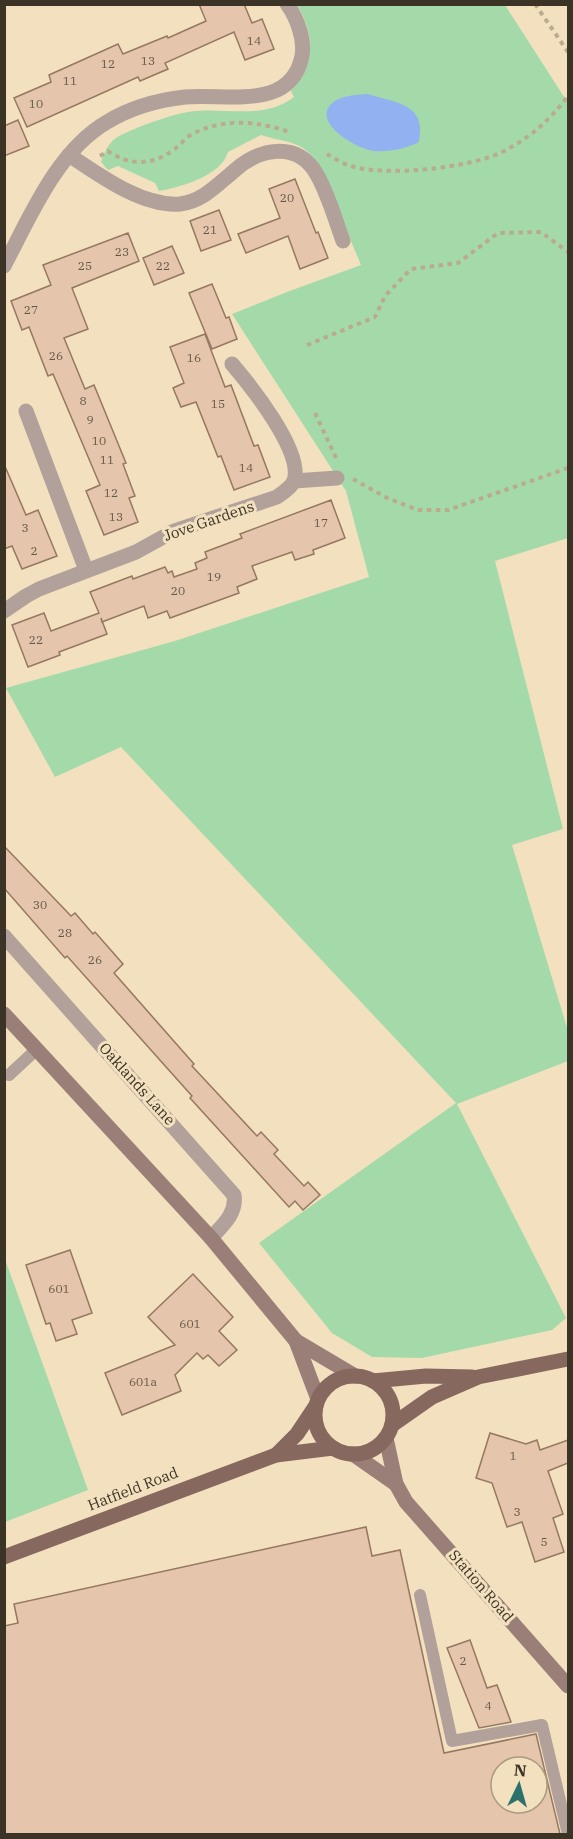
<svg xmlns="http://www.w3.org/2000/svg" width="573" height="1839" font-family="'IBM Plex Serif',serif">
	<rect width="100%" height="100%" fill="#f3e0be"/>
	<g fill="#a4daa9">
		<path d="M297 5H505L568 103V538L495 561 563 829 512 845 568 1031V1061L457 1104 566 1318 552 1330 422 1358 372 1357 332 1333 259 1243 456 1103 121 747 55 777 6 688 175 641 369 577 346 491 232 314 287 292 361 265 319 165C301 139 289 144 261 135L228 152C221 176 181 187 159 191L155 183 118 166 108 170 101 162C111 136 115 138 139 127 155 121 171 115 188 112 224 106 263 121 294 97L291 91C316 65 315 35 297 5Z"/>
		<polygon points="5,1259 88,1490 5,1522 4,1522"/>
	</g>
	<path fill="#91b1f1" d="M367 94C396 103 427 103 419 142 406 149 388 152 374 151 356 149 307 120 335 101 344 95 357 95 367 94Z"/>
	<g fill="#e5c5ac" stroke="#957861" stroke-width="1.5" fill-rule="evenodd">
		<polygon points="199,4 244,4 252,23 262,19 274,49 245,60 234,32 165,63 168,69 140,81 138,77 27,127 14,98 51,82 49,75 118,44 123,54 167,36 168,38 206,21"/>
		<polygon points="18,120 29,146 4,156 4,126"/>
		<polygon points="295,179 316,233 318,232 328,258 300,269 288,236 246,253 238,234 280,218 269,189"/>
		<polygon points="219,210 231,240 201,251 190,221"/>
		<polygon points="128,233 139,261 72,288 88,329 64,338 85,389 94,385 126,463 123,464 135,496 129,498 138,522 104,535 86,491 100,485 53,374 48,376 29,327 22,330 11,301 51,285 43,265"/>
		<polygon points="172,246 184,273 154,285 143,258"/>
		<polygon points="212,284 226,318 229,317 237,339 212,349 189,293"/>
		<polygon points="205,334 225,387 231,385 254,446 258,445 270,477 234,490 221,456 218,457 196,402 181,407 173,388 184,383 170,347"/>
		<polygon points="4,464 26,515 38,510 57,556 22,569 12,546 4,549"/>
		<polygon points="331,500 345,538 313,550 314,554 295,560 292,552 252,566 257,579 237,587 239,593 170,618 167,611 148,618 144,606 102,622 101,618 107,634 59,652 60,655 28,667 12,625 44,613 51,631 99,613 90,592 132,576 133,579 165,567 168,573 172,571 174,577 197,569 195,563 207,558 205,552 242,538 240,534"/>
		<polygon points="4,846 71,916 75,913 93,934 95,932 123,964 114,973 194,1064 192,1066 257,1136 261,1132 278,1150 274,1154 304,1186 308,1182 320,1195 303,1210 295,1201 289,1207 190,1098 192,1096 67,956 65,958 4,888"/>
		<polygon points="70,1250 92,1313 72,1320 77,1334 56,1341 50,1323 46,1324 26,1265"/>
		<polygon points="193,1274 233,1317 219,1331 237,1350 219,1366 208,1355 203,1359 197,1353 175,1375 181,1391 122,1415 105,1373 175,1345 148,1317"/>
		<polygon points="490,1433 526,1444 537,1440 540,1450 568,1440 568,1463 548,1471 563,1514 553,1518 564,1552 535,1562 522,1522 507,1527 492,1483 476,1478"/>
		<path d="M366 1527 372 1556 400 1550 444 1753 536 1734 560 1834H4V1626L18 1623 14 1604ZM501 1767H537V1803H501Z"/>
		<polygon points="470,1640 487,1688 497,1685 511,1722 479,1728 447,1648"/>
	</g>
	<g fill="none" stroke-linecap="round" stroke-linejoin="round">
		<g stroke="#baab8f" stroke-width="4" stroke-dasharray="4.5 4.5" stroke-linecap="butt">
			<polyline points="535,4 568,52"/>
			<path d="M327 154C334 158 343 164 351 166 385 177 470 168 502 152 530 138 549 121 568 96"/>
			<path d="M100 156 108 151C130 167 155 165 176 148 182 143 187 136 194 133 225 118 258 121 289 132"/>
			<polyline points="307,345 375,317 385,296 411,269 458,263 498,233 541,232 568,252"/>
			<polyline points="315,413 338,462"/>
			<polyline points="353,479 387,498 418,510 448,510 568,468"/>
		</g>
		<g stroke="#b2a09a" stroke-width="12">
			<polyline points="9,1075 37,1049"/>
			<polyline points="420,1595 452,1741 542,1725 568,1834"/>
		</g>
		<g stroke="#b2a09a" stroke-width="15">
			<path d="M69 155C99 175 142 207 180 204 203 201 217 185 234 171 258 149 296 140 316 173 328 193 335 219 343 241"/>
			<path d="M4 266C30 217 57 151 107 122 130 108 158 100 185 97 225 93 291 112 302 56 305 39 297 18 287 4"/>
			<polyline points="26,411 86,570"/>
			<polyline points="294,481 337,478"/>
			<path d="M4 611 26 596 39 589 136 552 174 531 277 497C282 493 291 488 294 481 304 452 250 385 232 364"/>
			<path d="M4 936 234 1195C237 1213 223 1225 211 1238"/>
		</g>
		<g stroke="#997f77" stroke-width="15">
			<polyline points="4,1014 211,1238 296,1341 318,1399"/>
			<polyline points="296,1341 355,1376"/>
			<polyline points="386,1438 396,1484 406,1502 568,1686"/>
			<polyline points="353,1454 396,1484"/>
		</g>
		<g stroke="#87685e" stroke-width="15">
			<circle cx="354" cy="1415" r="39"/>
			<polyline points="373,1381 426,1376 472,1377"/>
			<polyline points="392,1425 432,1397 478,1377 568,1359"/>
			<polyline points="276,1455 297,1434 315,1407"/>
			<polyline points="4,1557 276,1455 333,1448"/>
		</g>
	</g>
	<g text-anchor="middle" stroke-width="6" stroke-linejoin="round" paint-order="stroke">
		<g font-size="12" fill="#665848">
			<text x="254" y="45">14</text>
			<text x="148" y="65">13</text>
			<text x="108" y="68">12</text>
			<text x="70" y="85">11</text>
			<text x="36" y="108">10</text>
			<text x="287" y="202">20</text>
			<text x="210" y="234">21</text>
			<text x="122" y="256">23</text>
			<text x="85" y="270">25</text>
			<text x="163" y="270">22</text>
			<text x="31" y="314">27</text>
			<text x="56" y="360">26</text>
			<text x="194" y="362">16</text>
			<text x="83" y="405">8</text>
			<text x="218" y="408">15</text>
			<text x="90" y="424">9</text>
			<text x="99" y="445">10</text>
			<text x="107" y="464">11</text>
			<text x="246" y="472">14</text>
			<text x="111" y="497">12</text>
			<text x="116" y="521">13</text>
			<text x="321" y="527">17</text>
			<text x="25" y="532">3</text>
			<text x="34" y="555">2</text>
			<text x="214" y="581">19</text>
			<text x="178" y="595">20</text>
			<text x="36" y="644">22</text>
			<text x="40" y="909">30</text>
			<text x="65" y="937">28</text>
			<text x="95" y="964">26</text>
			<text x="59" y="1293">601</text>
			<text x="190" y="1328">601</text>
			<text x="143" y="1386">601a</text>
			<text x="513" y="1460">1</text>
			<text x="517" y="1516">3</text>
			<text x="544" y="1546">5</text>
			<text x="463" y="1665">2</text>
			<text x="488" y="1710">4</text>
		</g>
		<g font-size="15" fill="#3b3326" stroke="#f3e0be">
			<text transform="translate(209 521) rotate(-19)" y="5">Jove Gardens</text>
			<text transform="translate(137 1084) rotate(48)" y="5">Oaklands Lane</text>
			<text transform="translate(133 1489) rotate(-21)" y="5">Hatfield Road</text>
			<text transform="translate(481 1586) rotate(49)" y="5">Station Road</text>
		</g>
	</g>
	<rect width="573" height="1839" fill="none" stroke="#3b3326" stroke-width="12"/>
	<g transform="translate(519 1785) rotate(5)"><circle r="28" fill="#f3e0be" stroke="#a99b81" stroke-width="1.5"/>
	<path d="M0-4.5L10 22L0 15L-10 22Z" fill="#2a726b"/>
	<text y="-9" font-size="16" font-weight="bold" text-anchor="middle" fill="#3b3326">N</text>
	</g>
</svg>
